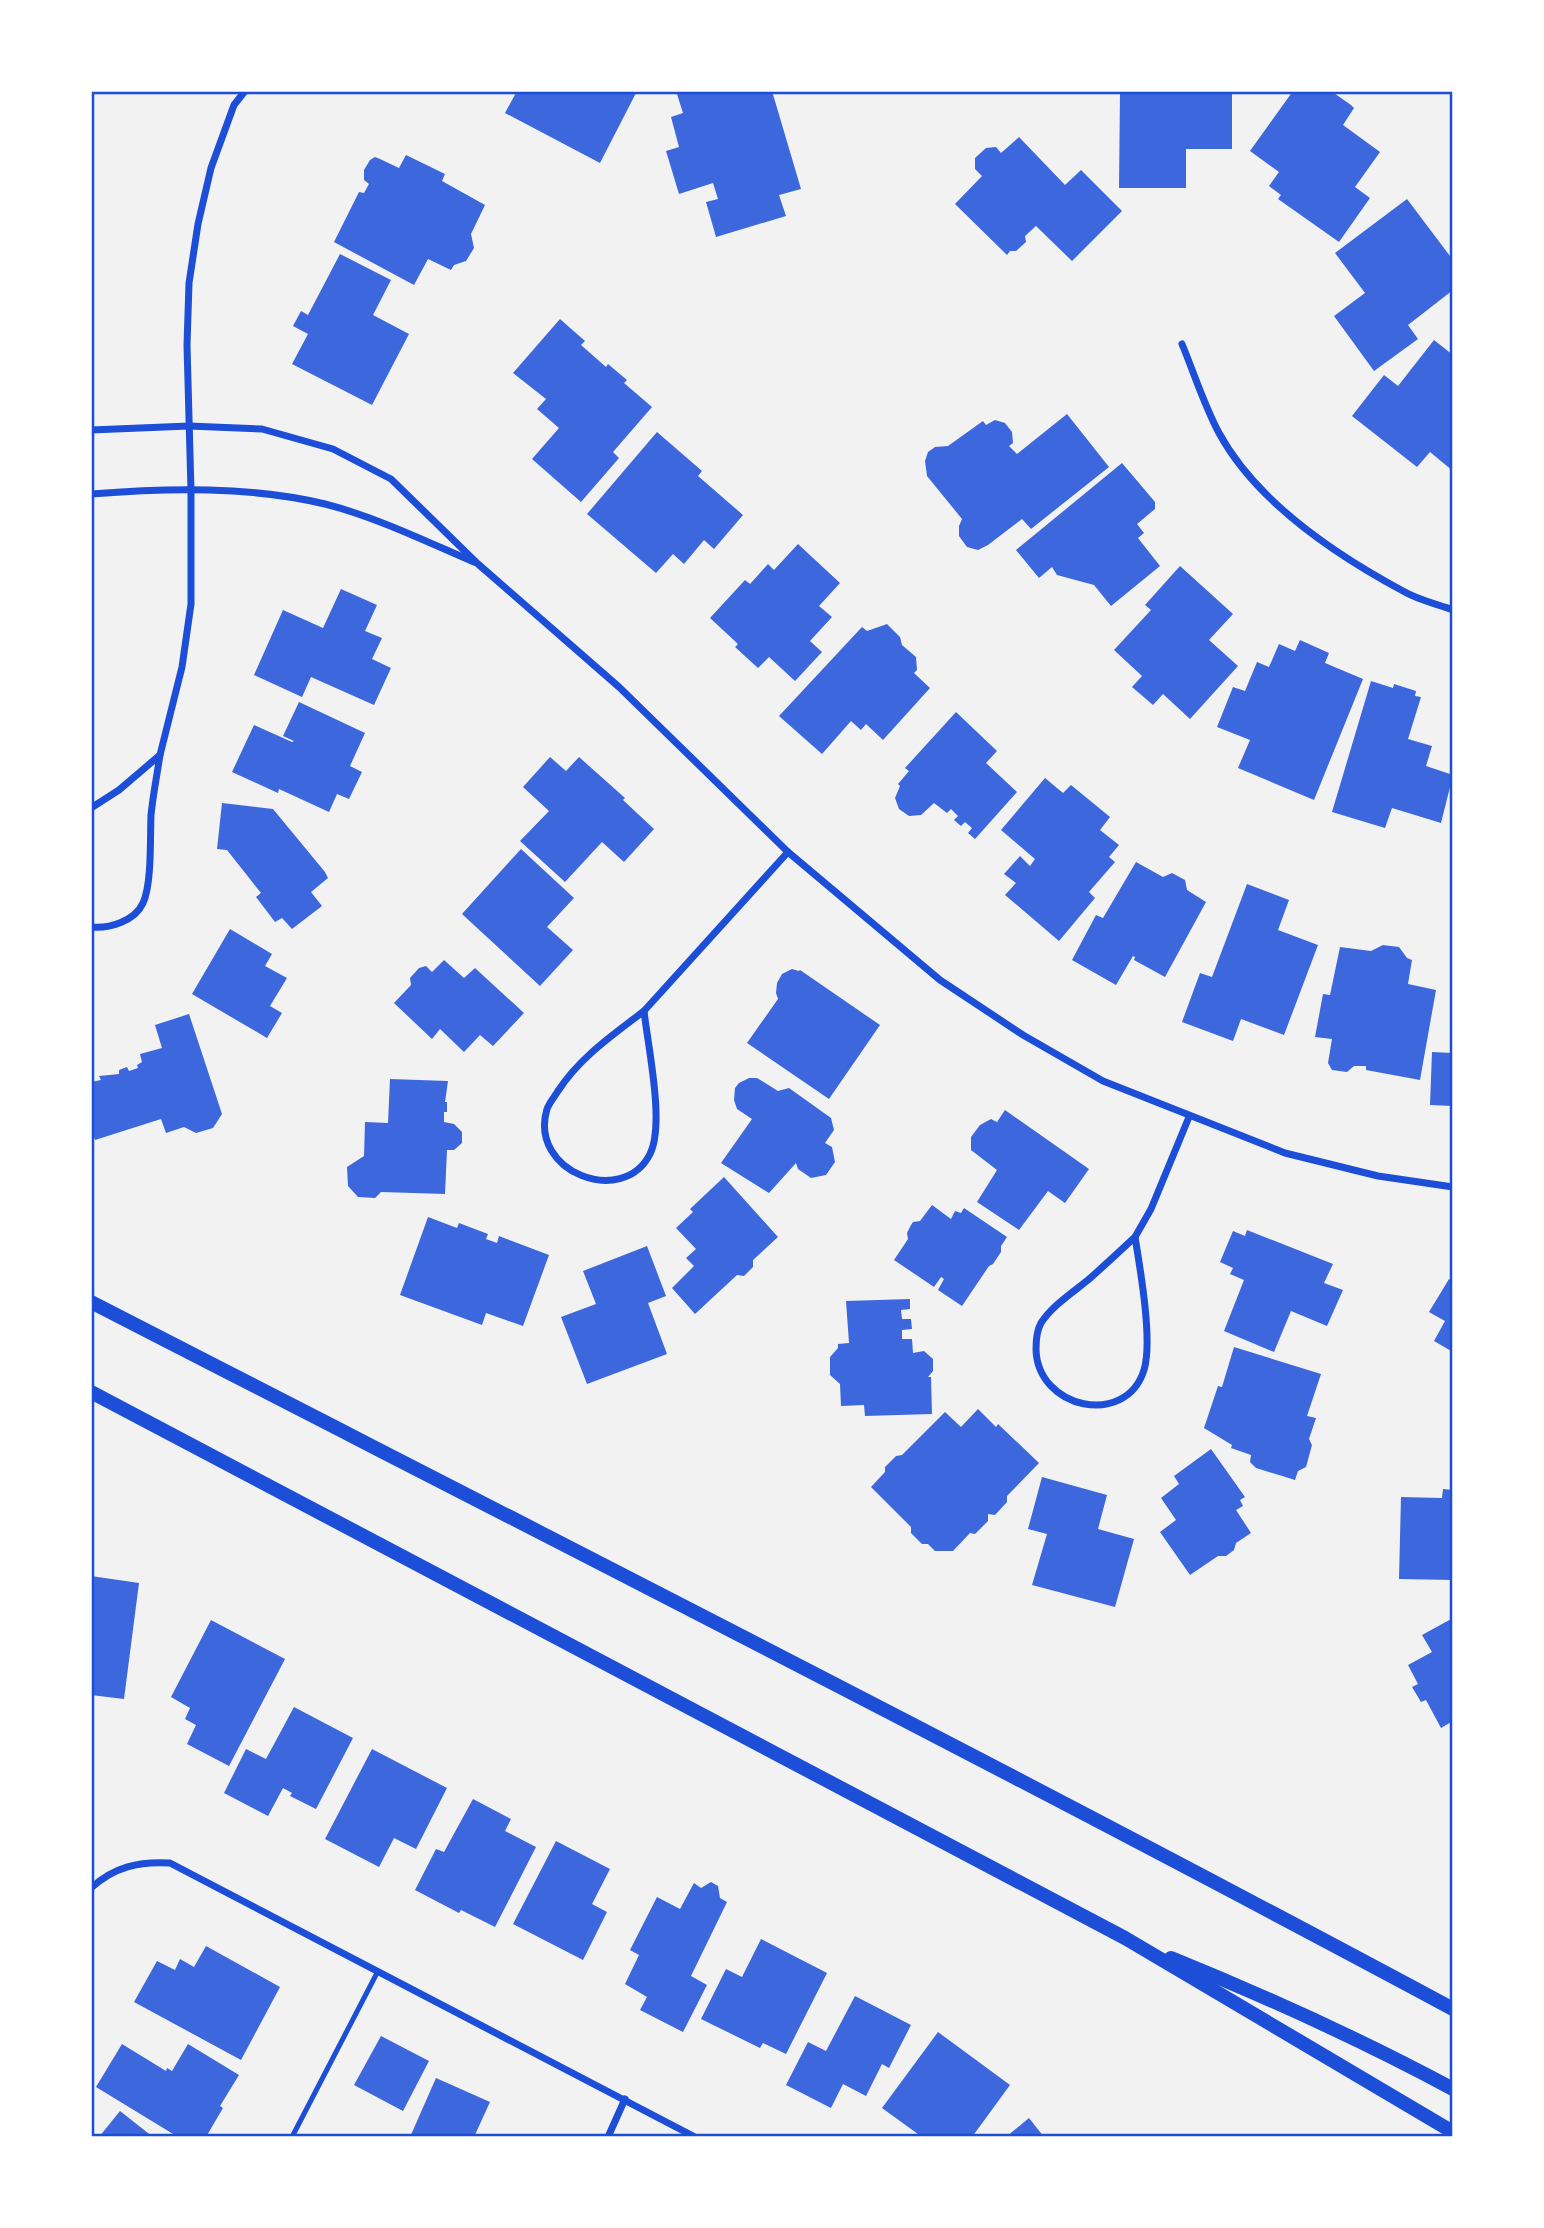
<svg xmlns="http://www.w3.org/2000/svg" width="1544" height="2228" font-family="Inter,sans-serif">
	<rect width="100%" height="100%" fill="#f2f2f2"/>
	<g fill="#3d67dc">
		<polygon points="517,91 632,91 636,93 600,163 505,113"/>
		<polygon points="676,91 772,91 801,189 779,195 786,216 716,237 706,202 718,199 713,183 679,194 666,151 679,147 671,117 683,113"/>
		<polygon points="1120,91 1232,91 1232,149 1186,149 1186,188 1119,188"/>
		<polygon points="1293,91 1331,91 1351,105 1354,108 1343,125 1380,152 1355,187 1370,198 1339,242 1278,199 1281,195 1269,186 1279,172 1250,151"/>
		<polygon points="1019,137 1065,185 1081,170 1122,211 1072,261 1036,226 1025,236 1026,242 1016,251 1010,251 1007,255 955,204 982,176 975,169 975,158 986,148 996,147 1001,153"/>
		<polygon points="406,155 445,174 442,181 485,205 471,234 474,248 466,261 454,265 451,270 428,259 414,285 334,242 359,192 364,193 369,184 364,180 364,170 370,160 375,157 380,159 399,168"/>
		<polygon points="1407,199 1453,260 1453,290 1408,325 1418,339 1374,371 1334,316 1365,293 1335,253"/>
		<polygon points="340,254 391,280 373,315 409,334 372,405 292,364 308,334 293,326 301,311 308,315"/>
		<polygon points="560,319 585,341 581,345 606,367 608,364 627,380 624,383 652,407 613,452 619,458 581,502 532,459 559,428 537,409 546,399 513,373"/>
		<polygon points="1434,340 1453,355 1453,471 1430,452 1417,467 1352,416 1384,375 1398,386"/>
		<polygon points="1067,414 1109,467 1031,529 1022,519 988,545 978,550 967,547 959,536 959,526 962,519 927,476 925,461 928,452 935,447 948,446 983,421 986,425 995,420 1005,423 1012,432 1013,443 1009,446 1017,454"/>
		<polygon points="657,432 702,471 698,476 743,515 714,549 704,540 684,564 673,554 656,573 587,514"/>
		<polygon points="1122,463 1155,502 1155,509 1137,524 1144,533 1138,538 1160,566 1111,606 1094,585 1057,575 1052,567 1039,578 1016,550"/>
		<polygon points="798,544 840,583 819,606 832,617 810,641 822,652 795,681 769,657 758,668 735,647 738,644 710,618 745,580 750,584 768,564 774,570"/>
		<polygon points="1180,566 1233,614 1209,640 1238,666 1190,719 1163,694 1153,705 1132,687 1142,676 1114,650 1151,610 1145,605"/>
		<polygon points="341,589 377,605 365,631 382,638 372,659 391,668 374,705 311,677 302,697 254,675 283,610 323,628"/>
		<polygon points="887,624 900,637 902,645 916,657 917,670 914,673 930,688 883,740 866,724 861,730 851,721 822,754 779,716 862,627 867,631"/>
		<polygon points="1300,640 1329,653 1325,663 1363,679 1314,800 1238,768 1250,740 1217,727 1233,687 1245,691 1257,662 1269,667 1279,644 1295,651"/>
		<polygon points="1371,681 1393,688 1394,684 1416,691 1415,696 1421,697 1408,739 1432,746 1426,766 1453,775 1441,823 1392,808 1385,828 1332,812"/>
		<polygon points="299,702 365,733 350,766 362,772 349,799 337,794 329,812 279,789 278,793 232,772 254,725 292,742 294,741 283,736"/>
		<polygon points="956,712 997,751 986,763 1017,792 975,839 968,833 972,828 965,822 961,826 954,820 958,816 951,809 947,813 934,803 921,815 909,816 899,809 895,798 900,786 898,784 909,771 905,768"/>
		<polygon points="550,757 566,771 579,757 625,798 623,800 654,829 624,862 602,842 565,882 520,841 549,811 523,787"/>
		<polygon points="1045,778 1063,793 1071,785 1110,817 1100,830 1119,845 1109,857 1115,862 1089,892 1095,898 1059,941 1005,895 1016,883 1004,874 1020,856 1030,866 1035,859 1001,830"/>
		<polygon points="222,803 273,809 325,872 328,878 311,892 322,906 292,929 282,918 275,922 256,897 261,893 227,850 217,849"/>
		<polygon points="521,849 574,898 547,927 573,950 540,986 462,914"/>
		<polygon points="1136,862 1163,877 1172,873 1185,880 1187,890 1206,902 1165,977 1134,960 1135,957 1133,956 1116,985 1072,960 1096,915 1103,918"/>
		<polygon points="1247,884 1289,900 1278,930 1318,945 1284,1035 1241,1019 1233,1041 1182,1022 1200,973 1212,977"/>
		<polygon points="230,929 272,954 265,966 287,978 270,1006 282,1013 267,1038 192,994"/>
		<polygon points="1383,945 1399,947 1407,958 1412,960 1408,984 1436,990 1420,1080 1366,1070 1366,1066 1354,1066 1347,1072 1332,1070 1328,1063 1332,1039 1315,1037 1323,994 1330,995 1340,947 1371,951"/>
		<polygon points="444,960 464,978 475,968 524,1013 493,1046 480,1035 464,1052 440,1029 432,1039 394,1003 411,985 410,978 419,968 426,966 432,972"/>
		<polygon points="792,969 799,971 800,970 880,1025 829,1099 747,1043 778,999 776,993 777,983 782,974"/>
		<polygon points="189,1014 222,1114 213,1128 196,1133 184,1127 166,1133 161,1119 95,1140 91,1128 91,1082 101,1080 99,1076 119,1074 119,1070 127,1067 129,1071 138,1068 137,1065 142,1062 140,1054 162,1048 155,1025"/>
		<polygon points="1432,1052 1453,1053 1453,1106 1430,1105"/>
		<polygon points="749,1078 757,1078 778,1091 789,1088 831,1118 834,1130 825,1143 832,1147 835,1162 826,1175 811,1178 798,1169 796,1163 769,1193 721,1163 752,1119 737,1109 734,1100 735,1088 739,1083"/>
		<polygon points="390,1079 448,1081 445,1102 447,1102 447,1112 444,1112 444,1122 454,1124 462,1132 462,1143 454,1150 447,1150 445,1194 381,1192 375,1198 358,1197 348,1186 347,1167 364,1156 365,1122 388,1123"/>
		<polygon points="1005,1110 1089,1169 1065,1203 1048,1191 1019,1230 977,1202 997,1170 971,1150 971,1137 980,1125 991,1119 997,1122"/>
		<polygon points="724,1177 778,1237 753,1260 753,1267 744,1276 737,1275 695,1314 672,1288 694,1266 686,1258 696,1249 676,1228 693,1212 690,1209"/>
		<polygon points="932,1205 951,1219 955,1211 961,1213 964,1208 1007,1237 1001,1246 1001,1252 993,1264 989,1266 962,1306 938,1290 944,1279 941,1277 934,1287 894,1260 908,1239 907,1233 911,1225 913,1222 920,1221"/>
		<polygon points="428,1217 457,1228 459,1223 488,1234 486,1239 497,1243 499,1236 549,1255 523,1326 486,1313 482,1325 400,1295"/>
		<polygon points="1247,1230 1333,1264 1324,1283 1343,1290 1327,1326 1291,1311 1274,1352 1224,1331 1244,1280 1230,1274 1233,1268 1220,1262 1233,1231 1245,1236"/>
		<polygon points="647,1246 666,1296 648,1303 667,1354 587,1384 561,1317 596,1304 583,1271"/>
		<polygon points="1449,1279 1453,1281 1453,1352 1434,1341 1445,1321 1429,1312"/>
		<polygon points="910,1299 910,1309 901,1310 902,1319 911,1319 912,1329 902,1330 902,1339 912,1339 913,1353 924,1351 933,1359 933,1371 928,1377 931,1377 932,1414 865,1416 864,1405 841,1406 840,1384 830,1375 830,1357 838,1348 838,1344 849,1343 846,1301"/>
		<polygon points="1234,1347 1321,1374 1307,1416 1316,1418 1309,1439 1312,1445 1306,1467 1298,1471 1295,1480 1256,1468 1250,1462 1251,1455 1231,1448 1232,1445 1204,1428 1218,1386 1222,1387"/>
		<polygon points="978,1409 996,1427 998,1424 1039,1463 1007,1496 1007,1502 995,1515 988,1514 988,1521 975,1534 970,1533 953,1551 935,1551 928,1544 922,1544 911,1533 911,1527 871,1487 885,1472 885,1467 896,1456 902,1455 945,1412 961,1427"/>
		<polygon points="1211,1449 1245,1497 1240,1500 1243,1506 1236,1510 1251,1533 1236,1543 1234,1550 1226,1556 1218,1556 1190,1575 1160,1532 1176,1520 1161,1498 1179,1484 1174,1476"/>
		<polygon points="1042,1477 1107,1495 1098,1529 1134,1539 1115,1607 1032,1585 1047,1534 1028,1529"/>
		<polygon points="1443,1489 1453,1490 1453,1580 1399,1579 1401,1497 1442,1498"/>
		<polygon points="91,1576 139,1583 124,1699 91,1695"/>
		<polygon points="1453,1618 1453,1721 1441,1728 1426,1700 1421,1702 1412,1687 1418,1684 1408,1665 1432,1652 1422,1635"/>
		<polygon points="211,1620 285,1659 229,1766 187,1744 196,1725 185,1719 190,1708 171,1697"/>
		<polygon points="294,1707 353,1738 316,1809 290,1796 292,1793 283,1788 268,1816 224,1793 246,1749 266,1759"/>
		<polygon points="372,1749 447,1788 416,1849 394,1838 379,1867 325,1839"/>
		<polygon points="473,1799 511,1819 505,1831 536,1847 495,1927 461,1910 459,1913 415,1890 436,1849 444,1852"/>
		<polygon points="556,1841 610,1869 592,1904 607,1912 583,1960 513,1924"/>
		<polygon points="711,1882 718,1886 720,1898 727,1902 691,1976 707,1985 683,2032 640,2010 647,1997 625,1984 639,1955 630,1950 657,1897 680,1909 694,1883 701,1888"/>
		<polygon points="761,1939 827,1973 786,2054 763,2043 760,2048 701,2019 726,1969 742,1977"/>
		<polygon points="206,1946 280,1987 241,2060 134,2002 157,1961 175,1970 180,1959 194,1967"/>
		<polygon points="855,1996 911,2025 889,2068 882,2064 866,2096 843,2084 831,2108 786,2085 808,2042 826,2051"/>
		<polygon points="938,2032 1010,2085 972,2137 922,2137 882,2108"/>
		<polygon points="381,2036 429,2061 403,2111 354,2085"/>
		<polygon points="122,2044 166,2071 167,2068 172,2071 188,2044 239,2075 220,2106 223,2108 206,2137 178,2137 96,2087"/>
		<polygon points="436,2078 490,2102 474,2137 410,2137"/>
		<polygon points="120,2111 153,2137 99,2137"/>
		<polygon points="1029,2118 1044,2137 1006,2137"/>
	</g>
	<g fill="none" stroke-linecap="round" stroke-linejoin="round">
		<polyline stroke="#1d4ed8" stroke-width="5" points="292,2137 378,1971"/>
		<g stroke="#1d4ed8" stroke-width="7">
			<path d="M1182 344C1194 373 1204 405 1219 433 1256 501 1336 555 1403 591 1418 600 1437 604 1453 610"/>
			<polyline points="91,430 189,426 262,429 333,449 391,479 478,564 619,687 788,852 940,980 1023,1035 1103,1081 1285,1153 1378,1176 1453,1187"/>
			<path d="M91 494C167 488 250 486 325 504 376 517 425 541 474 562"/>
			<polyline points="160,755 182,667 191,604 191,491 187,345 189,283 198,224 211,168 234,105 245,91"/>
			<path d="M91 808 119 790 160 755C157 775 153 795 151 815 150 837 152 884 143 903 135 921 109 929 91 927"/>
			<path d="M644 1011C648 1047 665 1124 650 1154 623 1208 528 1172 547 1109 549 1103 555 1096 558 1091 580 1057 613 1035 644 1011Z"/>
			<polyline points="644,1011 788,852"/>
			<path d="M1135 1237C1140 1268 1153 1341 1144 1370 1126 1428 1037 1409 1036 1349 1036 1341 1037 1330 1041 1323 1052 1306 1072 1293 1088 1280 1104 1266 1120 1251 1135 1237Z"/>
			<polyline points="1135,1237 1151,1209 1189,1117"/>
			<path d="M91 1888C114 1867 139 1861 170 1863L695 2137"/>
			<polyline points="608,2137 625,2099"/>
		</g>
		<g stroke="#1d4ed8" stroke-width="14">
			<path d="M91 1302C546 1536 1002 1767 1453 2009"/>
			<polyline points="91,1392 1125,1938 1453,2132"/>
			<path d="M1171 1958C1267 1997 1362 2040 1453 2089"/>
		</g>
	</g>
	<rect width="1544" height="2228" fill="none" stroke="#ffffff" stroke-width="186"/>
	<rect x="93" y="93" width="1358" height="2042" fill="none" stroke="#1d4ed8" stroke-width="2.5"/>
</svg>
